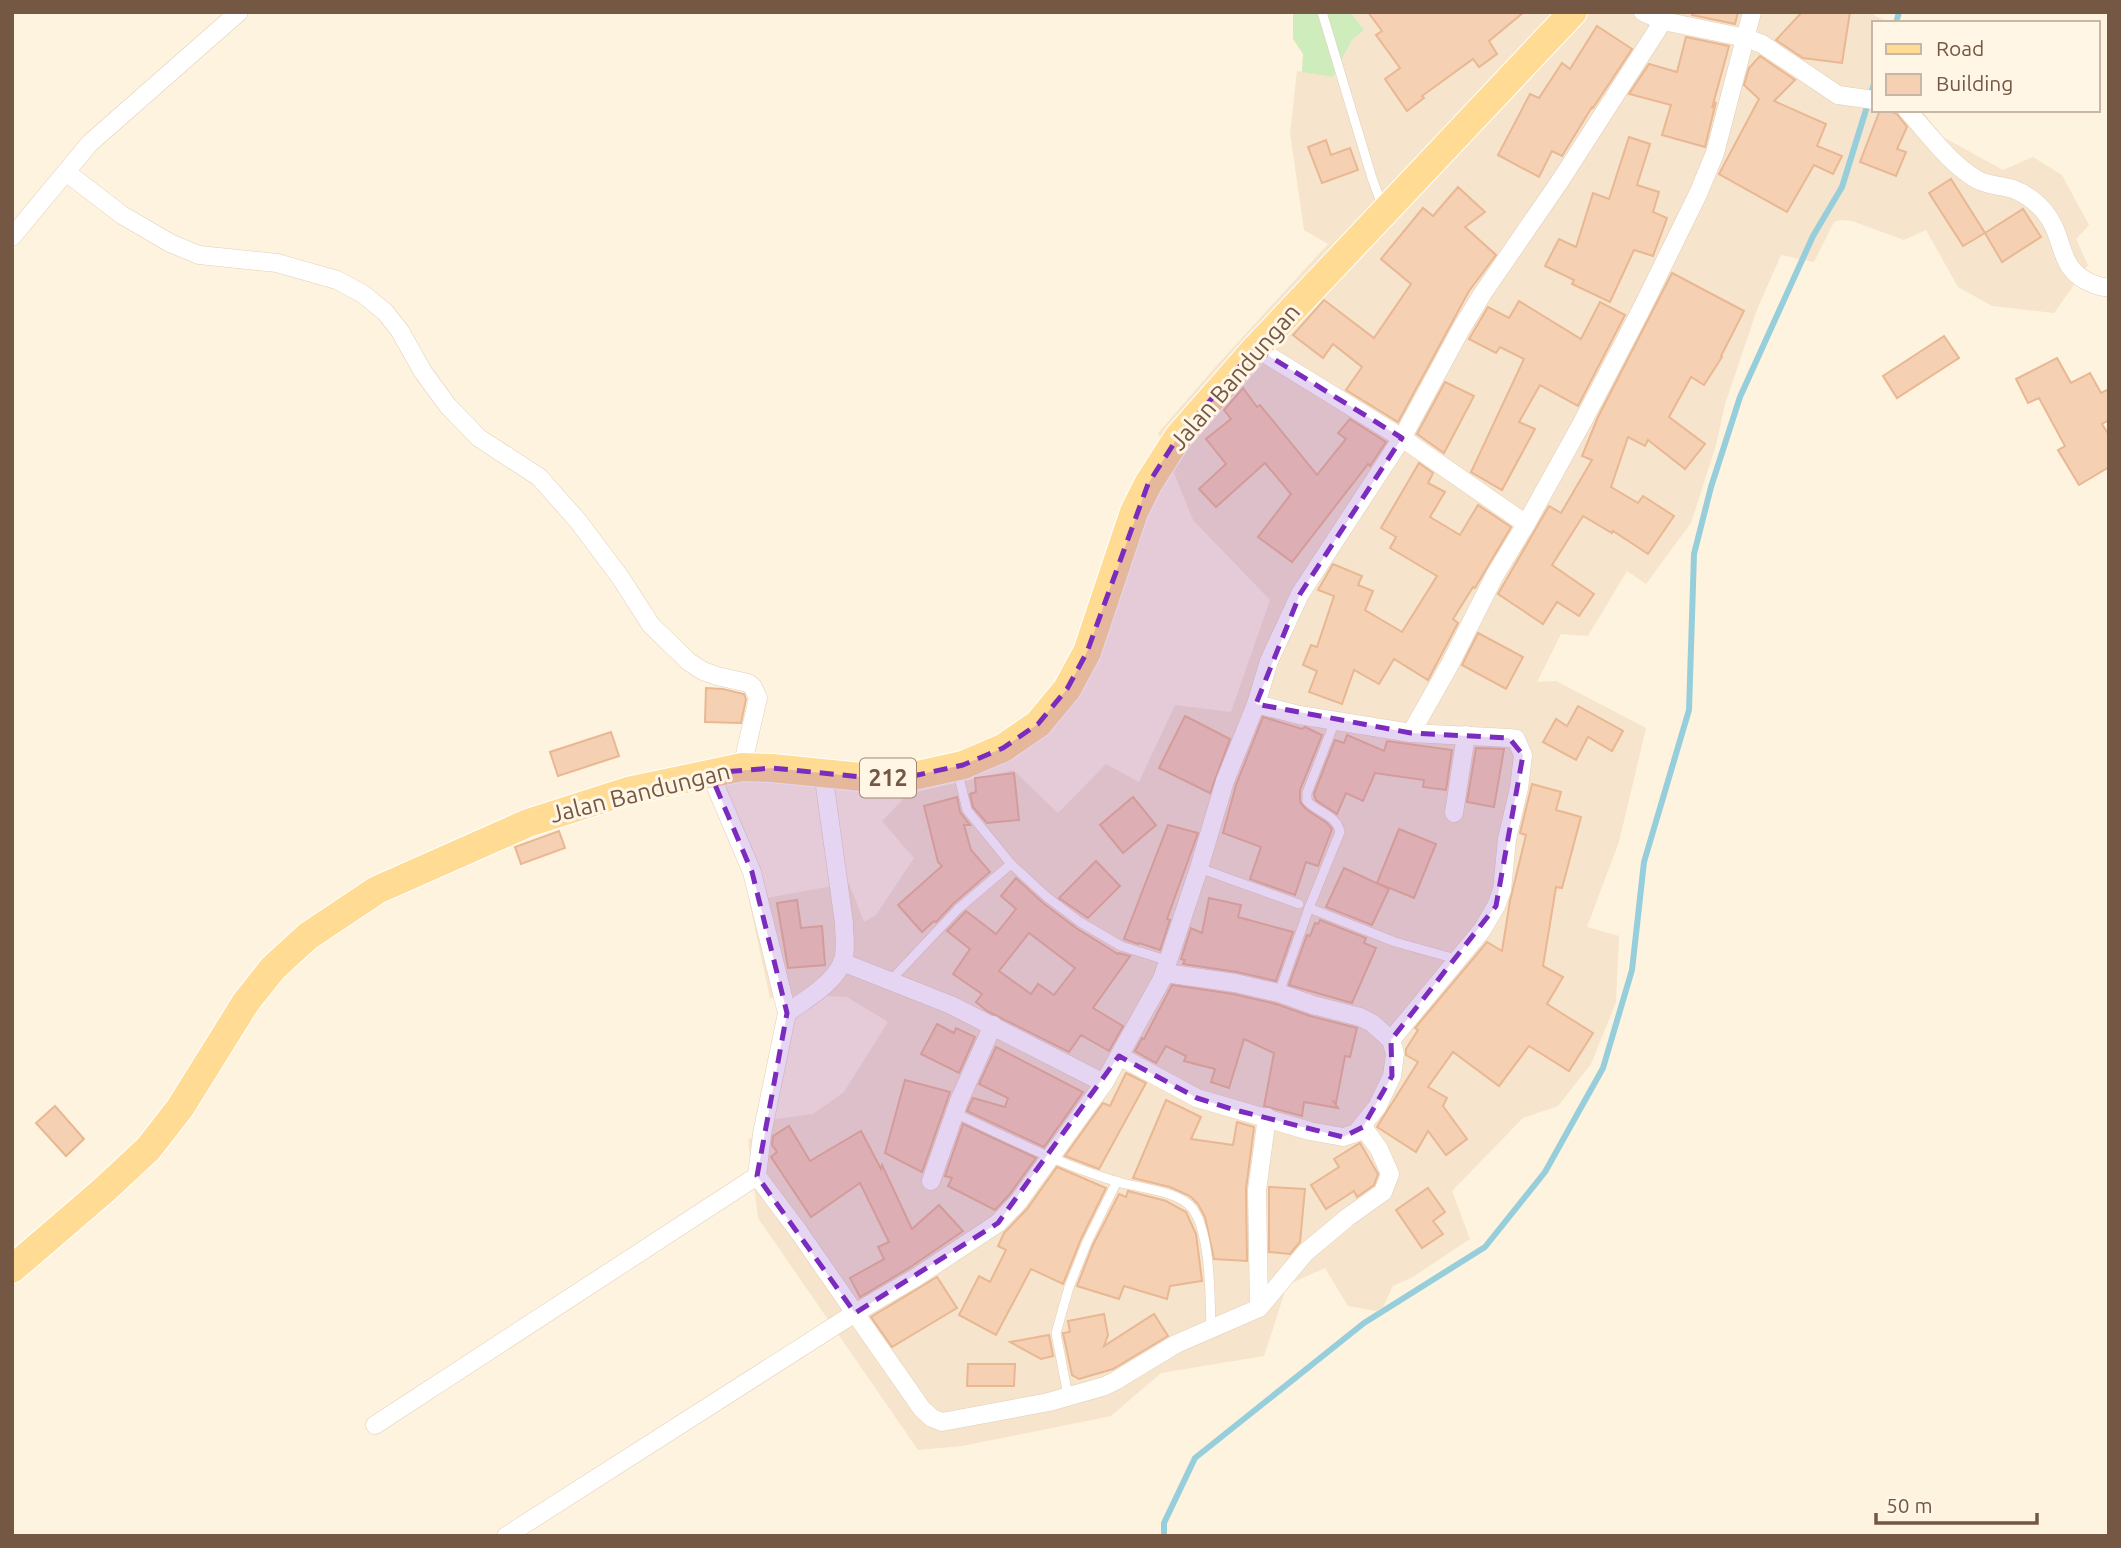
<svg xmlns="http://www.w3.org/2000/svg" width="2121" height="1548" font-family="Ubuntu,sans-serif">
	<rect width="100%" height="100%" fill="#fef3de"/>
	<polygon fill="#f6e4cc" points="1350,12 1873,12 1875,16 1892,23 1874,23 1874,110 1921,110 1943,137 2003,170 2033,157 2062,175 2089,225 2076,239 2088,265 2054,313 1992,306 1958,287 1926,230 1904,240 1852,221 1841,220 1834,222 1814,262 1781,255 1758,307 1725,404 1716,445 1691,523 1646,584 1627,571 1588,636 1561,634 1537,682 1556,681 1646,728 1619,842 1587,927 1619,936 1616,1002 1591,1064 1558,1106 1523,1118 1452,1191 1470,1239 1413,1277 1393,1286 1383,1307 1376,1311 1348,1306 1325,1268 1287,1285 1264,1356 1161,1373 1111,1416 962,1446 918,1450 758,1218 748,1140 776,1119 813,1114 844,1092 888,1022 847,997 797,995 770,998 749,901 849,883 864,922 876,915 914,858 882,821 908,794 1013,770 1058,813 1106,764 1139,782 1175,705 1231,712 1270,600 1193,520 1158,433 1218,364 1328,244 1304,230 1290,133 1297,71 1334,76 1352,40 1364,30"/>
	<polygon fill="#ceecbc" points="1293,12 1350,12 1364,30 1352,40 1333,77 1302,72 1303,54 1293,39"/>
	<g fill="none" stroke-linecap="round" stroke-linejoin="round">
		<g stroke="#97cedb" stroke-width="6">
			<polyline points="1896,23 1899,12"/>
			<polyline points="1164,1536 1164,1523 1195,1458 1364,1323 1485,1247 1545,1172 1603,1068 1632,970 1644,862 1689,710 1694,554 1711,487 1740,397 1813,236 1842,187 1874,84"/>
		</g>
	</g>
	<g fill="#f6d0b3" stroke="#e9b792" stroke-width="2" fill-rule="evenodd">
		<polygon points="1368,12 1524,12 1489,41 1497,54 1479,67 1473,59 1422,96 1424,98 1407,111 1385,79 1400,68 1376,35 1382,31"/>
		<polygon points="1693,12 1738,12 1735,24 1692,15"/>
		<polygon points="1802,12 1850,12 1842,63 1803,58 1776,40"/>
		<polygon points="1597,26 1632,49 1593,108 1592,107 1562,156 1552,151 1539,177 1498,155 1530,94 1539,98 1562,63 1570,69"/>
		<polygon points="1686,37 1729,46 1712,108 1716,102 1705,147 1662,135 1671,105 1629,94 1649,64 1677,72"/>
		<polygon points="1760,56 1795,80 1774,101 1826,124 1817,146 1842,156 1833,174 1814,165 1787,212 1719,174 1759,99 1744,85 1749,68"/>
		<polygon points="1880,110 1888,110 1897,114 1907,127 1897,149 1906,152 1896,176 1860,162"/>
		<polygon points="1629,137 1650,144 1637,185 1659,192 1653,212 1667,218 1653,256 1634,250 1610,302 1572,284 1574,280 1545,266 1559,239 1576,247 1593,193 1609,199"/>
		<polygon points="1326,140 1331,155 1350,148 1358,170 1322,183 1308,147"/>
		<polygon points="1951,179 1985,233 1963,246 1929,193"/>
		<polygon points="1458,187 1485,212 1465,227 1496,255 1469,291 1398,422 1346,390 1362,367 1333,344 1323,358 1293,335 1324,300 1374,338 1411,284 1381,259 1423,208 1433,216"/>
		<polygon points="2023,209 2041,237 2002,262 1985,233"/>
		<polygon points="1672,273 1744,311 1721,356 1722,357 1704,385 1691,377 1669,417 1705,444 1685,469 1648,440 1645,446 1628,437 1611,487 1638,503 1643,496 1674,516 1648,554 1613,531 1612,533 1583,516 1552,565 1594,594 1579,616 1557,602 1543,624 1498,594 1549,506 1561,513 1592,460 1582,456 1598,417"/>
		<polygon points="1519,301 1581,339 1600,302 1625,315 1578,406 1540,385 1519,422 1535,429 1502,490 1471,472 1524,359 1500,347 1496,353 1469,339 1488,307 1509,318"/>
		<polygon points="1944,336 1959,358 1897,398 1883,376"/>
		<polygon points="2057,358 2071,383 2090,373 2101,393 2109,389 2109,420 2102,424 2109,435 2109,467 2079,485 2058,450 2065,446 2039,398 2028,403 2016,379"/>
		<polygon points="1445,382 1474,396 1444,453 1417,434"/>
		<polygon points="1243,388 1257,407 1260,405 1317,475 1346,439 1338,433 1350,419 1386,442 1370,466 1368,464 1292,562 1258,537 1291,494 1265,463 1216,507 1199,489 1226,464 1206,439 1231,419 1224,410"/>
		<polygon points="1419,463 1433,473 1428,483 1445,492 1430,517 1460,535 1478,505 1511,527 1475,588 1473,587 1453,619 1458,623 1428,680 1394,659 1379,684 1354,670 1342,704 1309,692 1317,671 1303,665 1311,645 1317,647 1334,596 1318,590 1333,564 1362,576 1358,585 1373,591 1365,610 1402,632 1437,576 1390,548 1396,537 1381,528"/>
		<polygon points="1478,633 1523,657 1506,689 1462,665"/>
		<polygon points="706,688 723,689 744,694 746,699 741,723 705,722"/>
		<polygon points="1578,706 1623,731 1612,751 1588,737 1576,760 1543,742 1556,719 1567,726"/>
		<polygon points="1185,716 1230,739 1210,793 1159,768"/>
		<polygon points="1263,717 1302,729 1305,727 1322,735 1300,790 1300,802 1307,810 1327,823 1332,829 1318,866 1306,862 1295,895 1250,879 1261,847 1223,833 1236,785"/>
		<polygon points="611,732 619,756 558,776 550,752"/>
		<polygon points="1347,735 1384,751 1387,741 1452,750 1446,790 1423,787 1424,780 1375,773 1363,801 1346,793 1337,814 1316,800 1314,794 1335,740 1344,743"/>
		<polygon points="1476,748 1504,749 1494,807 1467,802"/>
		<polygon points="1014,773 1019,820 987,823 973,807 970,794 976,792 975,778"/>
		<polygon points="1532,784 1561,792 1556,810 1581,817 1562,888 1556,887 1543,966 1563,977 1547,1004 1593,1033 1569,1071 1529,1046 1499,1086 1453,1052 1428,1087 1447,1098 1443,1106 1467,1139 1446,1155 1428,1131 1416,1152 1377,1127 1418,1062 1406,1055 1406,1049 1418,1030 1415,1028 1487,942 1502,951 1510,901 1526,835 1520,833"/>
		<polygon points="957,797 960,812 970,825 964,825 971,850 990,872 953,904 936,922 934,921 922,932 898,905 942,866 938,862 924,806"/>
		<polygon points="1133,797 1156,825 1123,853 1100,825"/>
		<polygon points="1168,825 1198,833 1167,919 1170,920 1160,950 1139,943 1138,944 1124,939"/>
		<polygon points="1399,829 1436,844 1414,898 1377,883"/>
		<polygon points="559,831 565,848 521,864 515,847"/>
		<polygon points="1096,861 1120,886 1088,918 1059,898"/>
		<polygon points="1344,868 1389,889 1372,925 1326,907"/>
		<path d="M1016 878 1043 903 1076 928 1118 954 1119 953 1130 956 1093 1008 1123 1026 1109 1051 1081 1035 1069 1052 987 1011 976 1002 982 994 953 974 970 949 947 931 966 911 996 934 1016 909 1001 896ZM1029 933 1075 968 1054 995 1038 984 1031 994 999 971Z"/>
		<polygon points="1209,898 1241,905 1238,917 1293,932 1276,981 1237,972 1183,964 1185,960 1181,959 1191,928 1202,933"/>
		<polygon points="797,900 801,928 822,926 825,965 788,968 777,903"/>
		<polygon points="1320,920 1366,938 1364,943 1376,948 1352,1003 1289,985 1307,935 1310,936 1315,923 1318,924"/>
		<polygon points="1172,985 1233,994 1276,1004 1310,1016 1357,1028 1350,1057 1345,1056 1336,1103 1334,1102 1338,1108 1304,1102 1302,1116 1264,1106 1274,1053 1244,1039 1229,1088 1211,1082 1215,1069 1184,1061 1186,1056 1166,1046 1156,1063 1135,1051 1142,1038 1144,1039"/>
		<polygon points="937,1024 954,1033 956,1028 975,1037 959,1073 921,1054"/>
		<polygon points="996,1047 1083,1092 1044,1147 967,1111 973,1098 1005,1107 1008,1098 979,1084"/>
		<polygon points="1126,1073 1146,1083 1099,1169 1065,1156 1103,1103 1110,1106"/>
		<polygon points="905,1080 950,1092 922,1172 885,1153"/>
		<polygon points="1166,1100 1201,1117 1191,1139 1233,1145 1237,1122 1254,1127 1246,1189 1247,1261 1214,1259 1205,1217 1198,1204 1190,1196 1170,1187 1133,1178"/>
		<polygon points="55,1106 84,1139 66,1156 36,1123"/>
		<polygon points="963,1124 1036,1158 1009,1195 995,1210 948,1186 952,1178 945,1176"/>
		<polygon points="789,1126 810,1161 861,1131 881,1169 882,1165 912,1229 939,1205 963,1231 909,1268 860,1297 850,1278 884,1259 878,1247 889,1242 860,1183 811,1217 771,1157 777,1152 772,1145 773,1136"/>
		<polygon points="1360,1143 1378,1174 1374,1185 1357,1197 1354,1191 1326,1209 1311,1185 1339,1167 1334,1159"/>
		<polygon points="1057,1167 1106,1188 1081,1239 1063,1284 1031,1269 996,1335 959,1315 979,1276 990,1282 1006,1250 998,1246 1004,1233 1027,1209"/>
		<polygon points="1269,1187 1305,1189 1300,1242 1290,1254 1269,1252"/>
		<polygon points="1428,1188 1445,1212 1433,1221 1443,1234 1422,1248 1396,1210"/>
		<polygon points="1128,1191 1166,1201 1186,1212 1196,1234 1202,1281 1170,1286 1167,1299 1124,1286 1119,1299 1077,1286 1093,1245 1119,1194 1126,1197"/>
		<polygon points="937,1277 957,1308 892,1347 871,1317"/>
		<polygon points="1104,1314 1108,1335 1104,1346 1154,1314 1168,1336 1113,1369 1079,1379 1072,1375 1063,1333 1070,1332 1068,1321"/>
		<polygon points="1049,1335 1053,1356 1041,1359 1010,1342"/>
		<polygon points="968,1364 1015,1364 1014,1386 967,1386"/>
	</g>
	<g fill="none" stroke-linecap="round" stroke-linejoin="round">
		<g stroke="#e2ceb9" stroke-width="10">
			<g id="lane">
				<polyline points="1322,12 1372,178 1383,208"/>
				<path d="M1335 721 1307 793V801C1318 813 1337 815 1340 832L1309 908 1395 942 1456 959"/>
				<polyline points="957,769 967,810 1011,864 1047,897 1080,922 1121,946 1169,961"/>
				<polyline points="1199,868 1299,904"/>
				<polyline points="890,981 958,909 1011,864"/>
				<polyline points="1279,993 1309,908"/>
				<path d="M955 1113C1008 1138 1061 1165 1118 1182 1139 1188 1179 1191 1192 1208 1211 1232 1210 1298 1211 1329"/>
				<polyline points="1068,1396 1056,1333 1069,1287 1087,1242 1117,1181"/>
			</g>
		</g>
		<g stroke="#e2ceb9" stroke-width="19">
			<g id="street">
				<polyline points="1643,12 1663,21 1746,38 1762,44 1838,95 1874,100"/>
				<path d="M1907 110C1928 133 1949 163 1976 179 1988 186 2000 185 2013 189 2024 193 2036 202 2044 211 2067 238 2055 269 2093 284 2099 286 2102 288 2109 287"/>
				<polyline points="66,172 122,215 170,243 199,255 277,263 337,280 363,294 385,312 400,331 423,372 448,406 479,438 539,477 578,521 620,577 651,625 689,662 703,671 717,676 748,683 753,687 758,698 742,767"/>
				<polyline points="12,237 90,143 239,12"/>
				<polyline points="1256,348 1402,438 1526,524"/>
				<polyline points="1256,704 1299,715 1411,733 1449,666 1495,575 1526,524 1583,421 1641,310 1698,194 1715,153 1752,12"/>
				<polyline points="1454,813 1466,735"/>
				<polyline points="842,962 951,1005 1104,1083"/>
				<path d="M787 1013C806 999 832 985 842 963 847 951 844 935 844 923L823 772"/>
				<polyline points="1391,1040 1482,930 1496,906 1502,890 1507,839 1519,788 1523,755 1516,739 1509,738 1411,733"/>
				<polyline points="1119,1056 1197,1098 1310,1131 1343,1137 1356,1133 1377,1107 1392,1076 1395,1054 1391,1040 1372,1023 1360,1017 1313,1005 1279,993 1235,983 1165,973"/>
				<polyline points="1267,1117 1257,1190 1259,1308 1176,1344 1115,1381 1105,1386 1049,1402 942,1422 932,1418 922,1409 855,1313 915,1278 998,1223 1018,1202 1104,1083 1162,979 1199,868 1225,781 1256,704 1269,661 1300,594 1402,438 1461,329 1483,293 1560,181 1663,21"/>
				<polyline points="931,1181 959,1101 993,1025"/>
				<polyline points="1259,1308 1306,1252 1348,1217 1383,1192 1390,1174 1379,1149 1363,1127"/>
				<polyline points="375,1425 757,1176"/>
				<polyline points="506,1536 855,1313 799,1232 757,1176 762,1134 787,1013 752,872 710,773"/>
			</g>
		</g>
		<g stroke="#fff" stroke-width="30">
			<polyline id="primary" points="12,1269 104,1190 148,1149 180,1108 246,1002 273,968 308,936 377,890 528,823 628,791 742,767 772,768 882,779 913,776 963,765 1003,748 1038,724 1067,689 1087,652 1134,512 1148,484 1178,437 1256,348 1573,12"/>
		</g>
		<use href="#lane" stroke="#fff" stroke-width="9"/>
		<use href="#street" stroke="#fff" stroke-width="18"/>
		<use href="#primary" stroke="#ffdb94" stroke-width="28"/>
	</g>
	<path fill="#7b2cbf" fill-opacity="0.2" stroke="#7b2cbf" stroke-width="5" stroke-dasharray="14 9" stroke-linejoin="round" d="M1256 348 1402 438 1300 594 1256 704 1411 733 1509 738 1523 755 1496 906 1391 1040 1392 1076 1363 1127 1343 1137 1235 1110 1197 1098 1119 1056 998 1223 855 1313 757 1176 787 1013 752 872 710 773 772 768 882 779 913 776 963 765 1003 748 1038 724 1067 689 1087 652 1148 484 1178 437Z"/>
	<g text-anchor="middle" stroke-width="6" stroke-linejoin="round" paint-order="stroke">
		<rect fill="#fff6e6" stroke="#9e8775" stroke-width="2" x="860" y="758.5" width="56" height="39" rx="5"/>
		<g font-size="23" font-weight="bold" fill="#755844">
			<text x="888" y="786">212</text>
		</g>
		<g font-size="24" fill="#755844" stroke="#fff6e6">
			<text transform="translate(1235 377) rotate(-49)" y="8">Jalan Bandungan</text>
			<text transform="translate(640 793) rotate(-14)" y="8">Jalan Bandungan</text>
		</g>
	</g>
	<rect width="2121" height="1548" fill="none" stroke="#755844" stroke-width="28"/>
	<rect x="1872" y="21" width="228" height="91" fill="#fff6e6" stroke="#c8b7a5" stroke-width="2"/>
	<rect x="1886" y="44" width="35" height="10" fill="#ffdb94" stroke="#c8b7a5" stroke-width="2"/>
	<text x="1936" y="56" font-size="21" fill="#755844">Road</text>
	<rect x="1886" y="74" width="35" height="21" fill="#f6d0b3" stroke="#c8b7a5" stroke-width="2"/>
	<text x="1936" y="91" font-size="21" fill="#755844">Building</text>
	<path d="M1876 1513v10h161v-10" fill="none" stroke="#755844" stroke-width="3.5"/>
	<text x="1886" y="1513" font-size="21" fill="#755844" stroke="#fff6e6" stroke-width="5" paint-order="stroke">50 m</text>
</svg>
